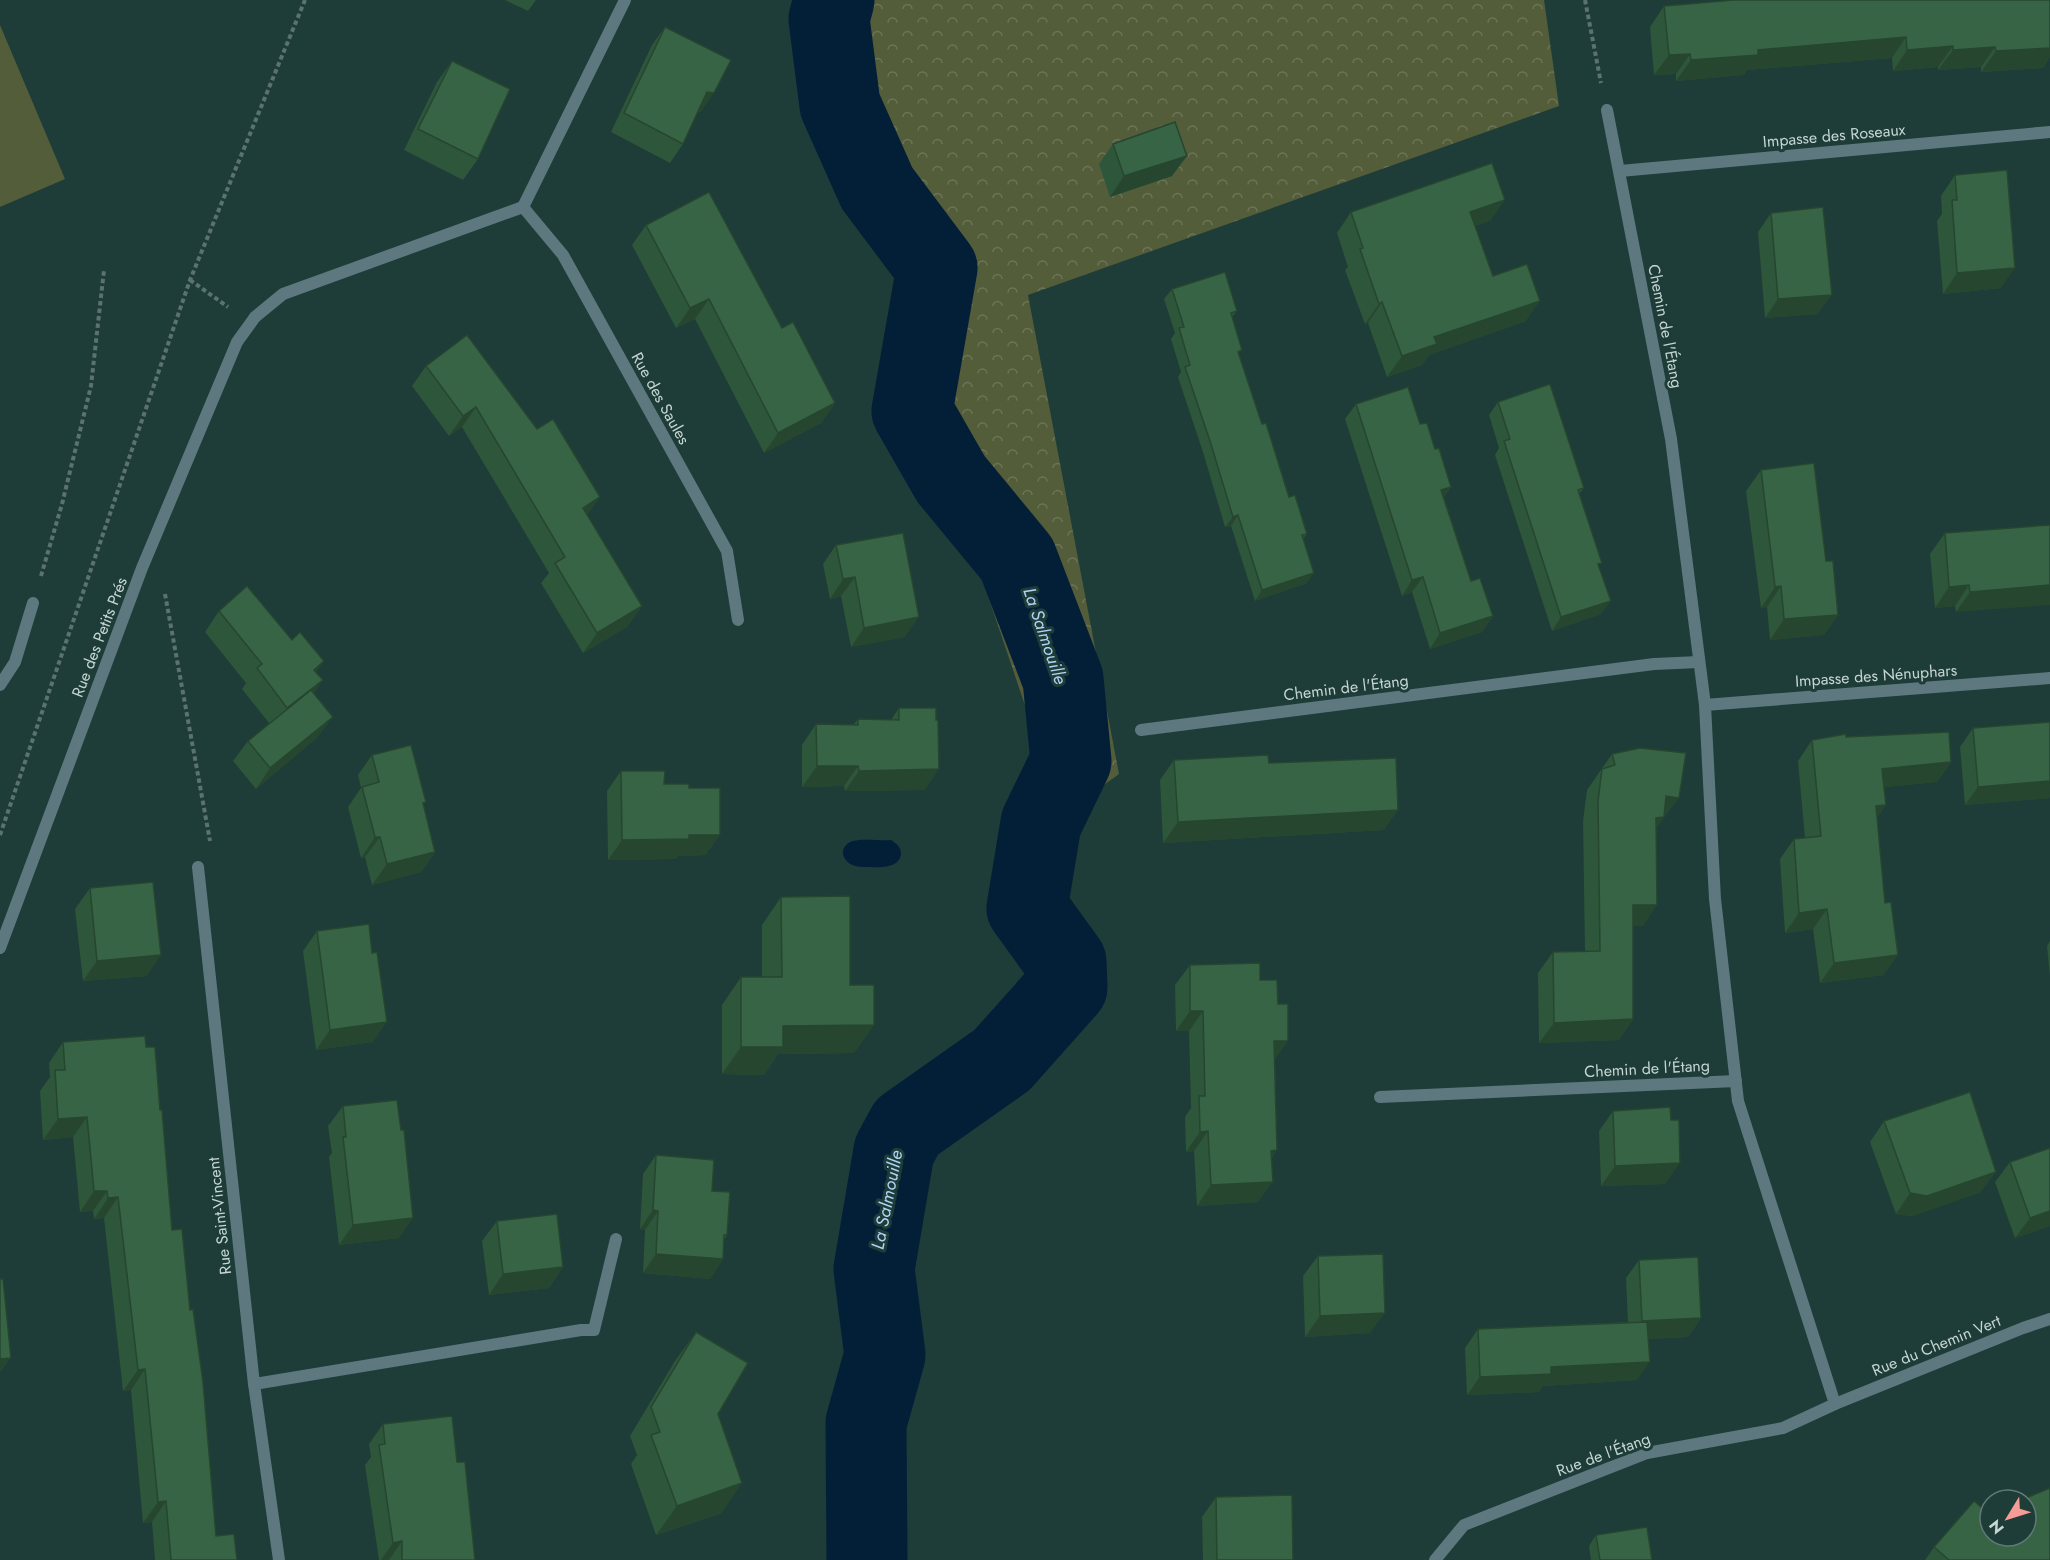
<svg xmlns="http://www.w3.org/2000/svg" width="2050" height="1560" font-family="Jost,sans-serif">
	<defs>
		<pattern id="forest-crowns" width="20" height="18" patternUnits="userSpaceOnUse" patternTransform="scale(1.5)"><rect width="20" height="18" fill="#545d3a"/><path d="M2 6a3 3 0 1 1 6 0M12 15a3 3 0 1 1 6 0" fill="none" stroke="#6b7456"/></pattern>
	</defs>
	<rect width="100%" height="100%" fill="#1e3c38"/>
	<polygon fill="#545d3a" points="0,25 65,179 0,207"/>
	<polygon fill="url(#forest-crowns)" points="853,0 1544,0 1559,106 1028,295 1119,774 1079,803 1051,782 948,478 900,411 895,348 922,278 918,244 826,151 814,116 819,61 845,1"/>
	<path fill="#031f38" d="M891 840C897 844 901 847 901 854 899 870 876 867 865 867 841 868 836 846 853 841 864 838 880 841 891 840Z"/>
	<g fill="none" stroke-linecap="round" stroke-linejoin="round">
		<polyline stroke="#031f38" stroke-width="81" points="834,0 829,19 840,105 877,188 937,268 912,411 951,479 1017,559 1063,679 1071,761 1041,823 1027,908 1066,962 1067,987 1002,1060 907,1127 894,1151 874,1269 885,1355 866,1423 867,1560"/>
		<g stroke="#5a7370" stroke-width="4" stroke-dasharray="4.5 3" stroke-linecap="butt">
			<polyline points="1585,0 1601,83"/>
			<polyline points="190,280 228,307"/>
			<polyline points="41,576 62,504 91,386 104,270"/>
			<polyline points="165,594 210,841"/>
			<polyline points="0,835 190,280 305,0"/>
		</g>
		<g stroke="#5d787f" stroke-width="12">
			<polyline points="0,685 15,662 33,603"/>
			<polyline points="1141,730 1654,664 1699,662"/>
			<polyline points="1380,1097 1736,1081"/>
			<polyline points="254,1384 581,1330 594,1330 616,1239"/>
		</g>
		<g stroke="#5d787f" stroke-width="12">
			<polyline points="625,0 523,207 563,255 727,551 738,620"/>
			<polyline points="1607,110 1671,439 1705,705 1715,899 1738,1101 1835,1404"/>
			<polyline points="1620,171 2050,132"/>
			<polyline points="1705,705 2050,678"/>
			<polyline points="198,867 254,1384 279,1560"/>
			<polyline points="0,948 142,568 237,342 255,317 283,294 523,207"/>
			<polyline points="1435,1560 1464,1525 1647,1453 1783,1428 1835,1404 2023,1328 2050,1319"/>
		</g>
	</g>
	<g fill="#2e563a">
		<polygon points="505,0 536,0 528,11"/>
		<polygon points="2050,0 2050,57 2043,68 1981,72 1981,67 1938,70 1938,67 1893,71 1892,58 1747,70 1744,75 1676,81 1676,74 1654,75 1650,27 1664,6"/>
		<polygon points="665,27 701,112 698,111 683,144 670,163 611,132 652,45"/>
		<polygon points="452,61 478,159 463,180 404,150 437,82"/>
		<polygon points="1113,144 1172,176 1110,197 1099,164"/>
		<polygon points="1955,175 2001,288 1943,294 1937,221 1942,214 1941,196"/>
		<polygon points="1351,212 1491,220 1475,226 1493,276 1526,321 1429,355 1422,365 1387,377 1368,323 1365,324 1345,270 1348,267 1337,233"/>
		<polygon points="1771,213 1818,314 1765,318 1758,232"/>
		<polygon points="646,225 782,328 835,403 821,423 764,453 695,319 676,328 632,245"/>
		<polygon points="1172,289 1237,311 1232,317 1239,354 1262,424 1289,497 1307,534 1303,539 1307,583 1255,601 1231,526 1225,527 1203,452 1178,377 1181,372 1171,339 1175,333 1164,299"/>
		<polygon points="467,335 642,606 627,627 583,653 541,583 549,573 462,427 449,436 412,386 426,366"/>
		<polygon points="1498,402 1584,488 1579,494 1601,614 1552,631 1495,455 1499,448 1489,415"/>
		<polygon points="1356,404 1420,424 1435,449 1451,487 1444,497 1471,581 1493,616 1482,632 1430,649 1412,592 1402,596 1345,419"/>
		<polygon points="1761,470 1838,615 1824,635 1770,640 1767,607 1761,608 1746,491"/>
		<polygon points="2050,525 1956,612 1955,606 1935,608 1930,554 1945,533"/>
		<polygon points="836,545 905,637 851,647 841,596 830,599 823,564"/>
		<polygon points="219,611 316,673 314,693 318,737 256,789 233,761 248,741 269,723 242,689 246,683 205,632"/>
		<polygon points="899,708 925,790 845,791 844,786 802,787 802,745 816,724 854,724 858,719 891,720"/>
		<polygon points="2050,722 2050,798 1965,805 1960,747 1973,728"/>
		<polygon points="1846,737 1951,762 1937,782 1884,787 1886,805 1877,817 1884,975 1820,983 1813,929 1785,933 1780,859 1794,839 1805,838 1798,761 1812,740"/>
		<polygon points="1612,754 1664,818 1663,818 1656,828 1643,926 1633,926 1633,1019 1619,1040 1539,1043 1538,973 1553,952 1585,952 1583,821 1587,790"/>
		<polygon points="372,755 423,805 435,852 421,872 372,885 365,857 361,858 348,807 361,788 358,775"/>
		<polygon points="1174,760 1269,763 1384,830 1163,843 1160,780"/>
		<polygon points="621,771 664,784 689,788 706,855 678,856 675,859 608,860 607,791"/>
		<polygon points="90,888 147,976 83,981 75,909"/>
		<polygon points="781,897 850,985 874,1025 854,1053 778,1054 764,1075 722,1074 722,1005 741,977 762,977 762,925"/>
		<polygon points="317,931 373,1042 316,1050 303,951"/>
		<polygon points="2050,941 2050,977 2047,946"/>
		<polygon points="1190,965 1260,980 1275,1061 1277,1150 1271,1159 1258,1202 1197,1206 1194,1151 1186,1152 1185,1117 1191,1108 1189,1031 1176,1031 1175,985"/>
		<polygon points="63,1042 146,1047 172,1230 190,1310 216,1536 237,1560 155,1560 152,1522 143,1523 131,1390 123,1391 104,1218 94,1219 93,1211 80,1212 73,1137 43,1140 40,1091 50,1077 49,1063"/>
		<polygon points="343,1106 399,1238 339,1245 329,1157 332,1153 328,1126"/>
		<polygon points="1613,1111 1665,1184 1601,1186 1599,1131"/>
		<polygon points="1884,1121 1981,1192 1912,1216 1896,1214 1870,1142"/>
		<polygon points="2050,1148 2050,1226 2015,1238 1995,1182 2010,1162"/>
		<polygon points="656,1155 712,1191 727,1235 724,1240 723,1259 710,1279 643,1273 645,1230 640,1229 643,1174"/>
		<polygon points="497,1221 563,1267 549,1288 489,1295 482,1241"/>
		<polygon points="1318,1256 1370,1333 1305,1337 1303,1276"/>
		<polygon points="1639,1260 1701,1318 1688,1337 1648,1339 1637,1380 1543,1386 1539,1392 1467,1395 1465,1348 1478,1329 1628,1322 1626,1278"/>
		<polygon points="696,1332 718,1414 722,1513 656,1535 631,1464 637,1455 630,1436 675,1361"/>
		<polygon points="383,1424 457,1462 475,1560 379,1560 365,1465 371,1457 369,1444"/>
		<polygon points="1216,1497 1292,1560 1203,1560 1202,1517"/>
		<polygon points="1988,1513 2050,1560 1925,1560 1934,1547"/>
		<polygon points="1596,1535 1652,1560 1591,1560 1589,1546"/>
	</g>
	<g fill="#264630">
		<polygon points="1906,37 1892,58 1747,70 1744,75 1676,81 1691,60 1758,50"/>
		<polygon points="1953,46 1938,67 1893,71 1907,50"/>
		<polygon points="2050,46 2050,57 2043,68 1981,72 1996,51"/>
		<polygon points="1995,47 1981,67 1938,70 1953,50"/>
		<polygon points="1690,54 1676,74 1654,75 1669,55"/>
		<polygon points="707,92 714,93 701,112 694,111"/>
		<polygon points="1187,156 1172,176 1110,197 1124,176"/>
		<polygon points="1505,200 1491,220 1455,233 1470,212"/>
		<polygon points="2015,268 2001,288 1943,294 1957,273"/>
		<polygon points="1832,295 1818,314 1765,318 1778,299"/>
		<polygon points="709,299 695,319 676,328 690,308"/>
		<polygon points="1540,301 1526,321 1429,355 1422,365 1387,377 1402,356 1434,337"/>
		<polygon points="1382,302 1368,323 1365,324 1379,304"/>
		<polygon points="835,403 821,423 764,453 778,433"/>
		<polygon points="476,407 462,427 449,436 463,416"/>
		<polygon points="1451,487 1440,502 1441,490"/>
		<polygon points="600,497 586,517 583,508"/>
		<polygon points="1238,515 1231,526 1225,527 1233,517"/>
		<polygon points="1314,573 1307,583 1255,601 1262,590"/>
		<polygon points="855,577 841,596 830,599 843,579"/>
		<polygon points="1423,577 1412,592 1402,596 1412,580"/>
		<polygon points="1969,585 1955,606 1935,608 1949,587"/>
		<polygon points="2050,585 2050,605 1956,612 1970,592"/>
		<polygon points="1781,586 1767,607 1761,608 1775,587"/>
		<polygon points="1611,601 1601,614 1552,631 1561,617"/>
		<polygon points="642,606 627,627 583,653 597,633"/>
		<polygon points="1838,615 1824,635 1770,640 1784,619"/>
		<polygon points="1493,616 1482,632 1430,649 1440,633"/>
		<polygon points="919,617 905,637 851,647 864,628"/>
		<polygon points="324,661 310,682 314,670"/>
		<polygon points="323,680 309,701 273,728 287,708"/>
		<polygon points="333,717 318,737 256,789 270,768"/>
		<polygon points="1951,762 1937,782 1868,789 1882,769"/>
		<polygon points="817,766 858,766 844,786 802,787"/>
		<polygon points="939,769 925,790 845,791 859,771"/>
		<polygon points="2050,781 2050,798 1965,805 1978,787"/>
		<polygon points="1666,796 1679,798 1649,838 1642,838"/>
		<polygon points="1886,805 1872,825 1876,806"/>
		<polygon points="1398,810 1384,830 1163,843 1178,822"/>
		<polygon points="689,835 720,835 706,855 678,856 675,859 608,860 622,840"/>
		<polygon points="375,837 380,837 365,857 361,858"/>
		<polygon points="435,852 421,872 372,885 387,864"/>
		<polygon points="1633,905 1657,905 1643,926 1618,926"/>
		<polygon points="1827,909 1813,929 1785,933 1799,913"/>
		<polygon points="161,955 147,976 83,981 97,961"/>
		<polygon points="1898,955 1884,975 1820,983 1834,963"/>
		<polygon points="1190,1011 1203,1011 1189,1031 1176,1031"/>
		<polygon points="1633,1019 1619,1040 1539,1043 1554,1023"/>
		<polygon points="387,1022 373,1042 316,1050 330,1030"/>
		<polygon points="874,1025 854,1053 778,1054 764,1075 722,1074 741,1047 783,1026"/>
		<polygon points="1274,1041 1288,1041 1274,1061"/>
		<polygon points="87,1117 73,1137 43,1140 58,1119"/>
		<polygon points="1208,1131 1194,1151 1186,1152 1200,1132"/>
		<polygon points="1277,1150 1263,1170 1271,1151"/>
		<polygon points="1680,1163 1665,1184 1601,1186 1615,1166"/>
		<polygon points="1996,1172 1981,1192 1912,1216 1896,1214 1910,1193"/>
		<polygon points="1273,1182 1258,1202 1197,1206 1211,1185"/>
		<polygon points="94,1191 107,1191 93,1211 80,1212"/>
		<polygon points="118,1197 104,1218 94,1219 108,1198"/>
		<polygon points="653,1210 658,1211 645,1230 640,1229"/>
		<polygon points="2050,1211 2050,1226 2015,1238 2030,1218"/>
		<polygon points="413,1218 399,1238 339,1245 353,1225"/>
		<polygon points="656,1254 723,1259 710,1279 643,1273"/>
		<polygon points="563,1267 549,1288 489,1295 503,1274"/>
		<polygon points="1385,1313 1370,1333 1305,1337 1320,1316"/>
		<polygon points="1701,1318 1688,1337 1629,1340 1642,1321"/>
		<polygon points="11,1358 0,1373 0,1359"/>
		<polygon points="1650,1362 1637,1380 1543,1386 1539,1392 1467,1395 1480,1377 1551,1367"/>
		<polygon points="145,1369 131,1390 123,1391 138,1370"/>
		<polygon points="742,1483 722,1513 656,1535 677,1506"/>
		<polygon points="166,1501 152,1522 143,1523 158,1502"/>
		<polygon points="402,1541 389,1560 381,1560 393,1543"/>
	</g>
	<g fill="#366444" stroke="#264630" stroke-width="1.5">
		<polygon points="1734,0 2050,0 2050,48 1996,51 1995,47 1953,50 1953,46 1907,50 1906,37 1758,50 1758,55 1691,60 1690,54 1669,55 1664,6"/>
		<polygon points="665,27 731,60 714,93 707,92 683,144 624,113"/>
		<polygon points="452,61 510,89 478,159 418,129"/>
		<polygon points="1175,122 1187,156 1124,176 1113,144"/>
		<polygon points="1492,163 1505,200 1470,212 1493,276 1527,264 1540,301 1434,337 1437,344 1402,356 1382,302 1379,304 1360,249 1363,248 1351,212"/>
		<polygon points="2007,170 2015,268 1957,273 1952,200 1957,200 1955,175"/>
		<polygon points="709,192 782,328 793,322 835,403 778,433 709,299 690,308 646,225"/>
		<polygon points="1823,207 1832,295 1778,299 1771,213"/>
		<polygon points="1225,272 1237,311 1231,313 1242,350 1238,352 1262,424 1266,423 1289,497 1295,495 1307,534 1302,535 1314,573 1262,590 1238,515 1233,517 1210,441 1185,367 1190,365 1179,328 1184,327 1172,289"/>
		<polygon points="467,335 537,429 553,419 600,497 583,508 642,606 597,633 555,563 565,557 476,407 463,416 426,366"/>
		<polygon points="1550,384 1584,488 1578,490 1602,563 1598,564 1611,601 1561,617 1504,441 1510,439 1498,402"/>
		<polygon points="1408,387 1420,424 1427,423 1435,449 1439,448 1451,487 1441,490 1471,581 1480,578 1493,616 1440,633 1423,577 1412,580 1356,404"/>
		<polygon points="1814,463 1826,561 1833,561 1838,615 1784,619 1781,586 1775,587 1761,470"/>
		<polygon points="2050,525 2050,585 1970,592 1969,585 1949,587 1945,533"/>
		<polygon points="903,533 919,617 864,628 855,577 843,579 836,545"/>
		<polygon points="247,586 292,640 300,632 324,661 314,670 323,680 287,708 257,668 262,664 219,611"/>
		<polygon points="311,690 333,717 270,768 248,741"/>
		<polygon points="899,708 936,708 936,720 938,720 939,769 859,771 858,766 817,766 816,724 858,725 858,719 899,720"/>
		<polygon points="2050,722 2050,781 1978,787 1973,728"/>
		<polygon points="1949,732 1951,762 1882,769 1886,805 1876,806 1885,903 1891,902 1898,955 1834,963 1827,909 1799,913 1794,839 1821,836 1812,740 1846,734 1846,737"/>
		<polygon points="411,745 426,802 423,803 435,852 387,864 380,837 375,837 362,787 379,782 372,755"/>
		<polygon points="1640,748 1686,753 1679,798 1666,796 1664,817 1656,818 1657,905 1633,905 1633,1019 1554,1023 1553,952 1600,951 1598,801 1602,769 1615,765 1612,754"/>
		<polygon points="1268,755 1269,763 1396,758 1398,810 1178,822 1174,760"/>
		<polygon points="621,771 665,771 664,784 689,784 689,788 720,788 720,835 689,835 689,839 622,840"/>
		<polygon points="153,882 161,955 97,961 90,888"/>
		<polygon points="850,896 850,985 874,985 874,1025 783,1026 783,1047 741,1047 741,977 782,977 781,897"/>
		<polygon points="369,924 372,953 377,952 387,1022 330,1030 317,931"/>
		<polygon points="1260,963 1260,980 1277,980 1278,1004 1288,1004 1288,1041 1274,1041 1277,1150 1271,1151 1273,1182 1211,1185 1208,1131 1200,1132 1199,1096 1205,1096 1203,1011 1190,1011 1190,965"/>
		<polygon points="145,1036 146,1047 155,1047 160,1110 162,1110 172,1230 182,1229 190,1310 193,1309 203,1382 216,1536 234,1534 237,1560 171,1560 166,1501 158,1502 145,1369 138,1370 118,1197 108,1198 107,1191 94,1191 87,1117 58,1119 55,1070 65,1070 63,1042"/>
		<polygon points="1970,1092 1996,1172 1927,1196 1910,1193 1884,1121"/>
		<polygon points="397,1100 401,1130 404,1130 413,1218 353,1225 343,1137 346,1137 343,1106"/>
		<polygon points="1670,1107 1671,1120 1679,1120 1680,1163 1615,1166 1613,1111"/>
		<polygon points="2050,1148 2050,1211 2030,1218 2010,1162"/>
		<polygon points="656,1155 714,1160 712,1191 730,1192 727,1235 724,1235 723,1259 656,1254 658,1211 653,1210"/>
		<polygon points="557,1214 563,1267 503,1274 497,1221"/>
		<polygon points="1383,1254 1385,1313 1320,1316 1318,1256"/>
		<polygon points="1698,1257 1701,1318 1642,1321 1639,1260"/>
		<polygon points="0,1279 3,1279 11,1358 0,1359"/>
		<polygon points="1647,1322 1650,1362 1551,1367 1551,1374 1480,1377 1478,1329"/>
		<polygon points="696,1332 748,1363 718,1414 742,1483 677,1506 651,1435 660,1432 651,1407"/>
		<polygon points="452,1416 457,1462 465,1462 475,1560 402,1560 402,1541 393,1543 379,1445 385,1444 383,1424"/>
		<polygon points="2050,1488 2050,1560 1949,1560 1934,1547 1974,1501 1988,1513 1990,1513 1990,1536 2026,1536 2026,1500 2021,1500"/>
		<polygon points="1292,1495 1293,1560 1217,1560 1216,1497"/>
		<polygon points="1647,1527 1652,1560 1600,1560 1596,1535"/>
	</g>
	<g text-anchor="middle" stroke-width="6" stroke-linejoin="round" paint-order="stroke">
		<g font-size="16" fill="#c5d6d3" stroke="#1e3c38">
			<text transform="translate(1834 135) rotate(-5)" y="6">Impasse des Roseaux</text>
			<text transform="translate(1666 326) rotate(79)" y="6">Chemin de l'Étang</text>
			<text transform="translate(661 398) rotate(61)" y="6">Rue des Saules</text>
			<text transform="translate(99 637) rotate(-69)" y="6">Rue des Petits Prés</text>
			<text transform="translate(1876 675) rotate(-4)" y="6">Impasse des Nénuphars</text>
			<text transform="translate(1346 687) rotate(-7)" y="6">Chemin de l'Étang</text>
			<text transform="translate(1647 1068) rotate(-3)" y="6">Chemin de l'Étang</text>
			<text transform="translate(219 1216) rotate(-96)" y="6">Rue Saint-Vincent</text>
			<text transform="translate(1936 1345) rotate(-22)" y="6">Rue du Chemin Vert</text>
			<text transform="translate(1603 1454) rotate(-20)" y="6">Rue de l'Étang</text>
		</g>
		<g font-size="18" font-style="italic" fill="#b0d3f6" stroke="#1e3c38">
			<text transform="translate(1045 636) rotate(71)" y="6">La Salmouille</text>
			<text transform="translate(887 1200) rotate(-79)" y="6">La Salmouille</text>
		</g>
	</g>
	<g transform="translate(2008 1518) rotate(232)"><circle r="28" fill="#1e3c38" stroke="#617a76" stroke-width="1.5"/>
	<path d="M0-4.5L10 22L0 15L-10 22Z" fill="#f59c96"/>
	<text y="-9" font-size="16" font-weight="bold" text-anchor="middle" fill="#c5d6d3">N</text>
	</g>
</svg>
